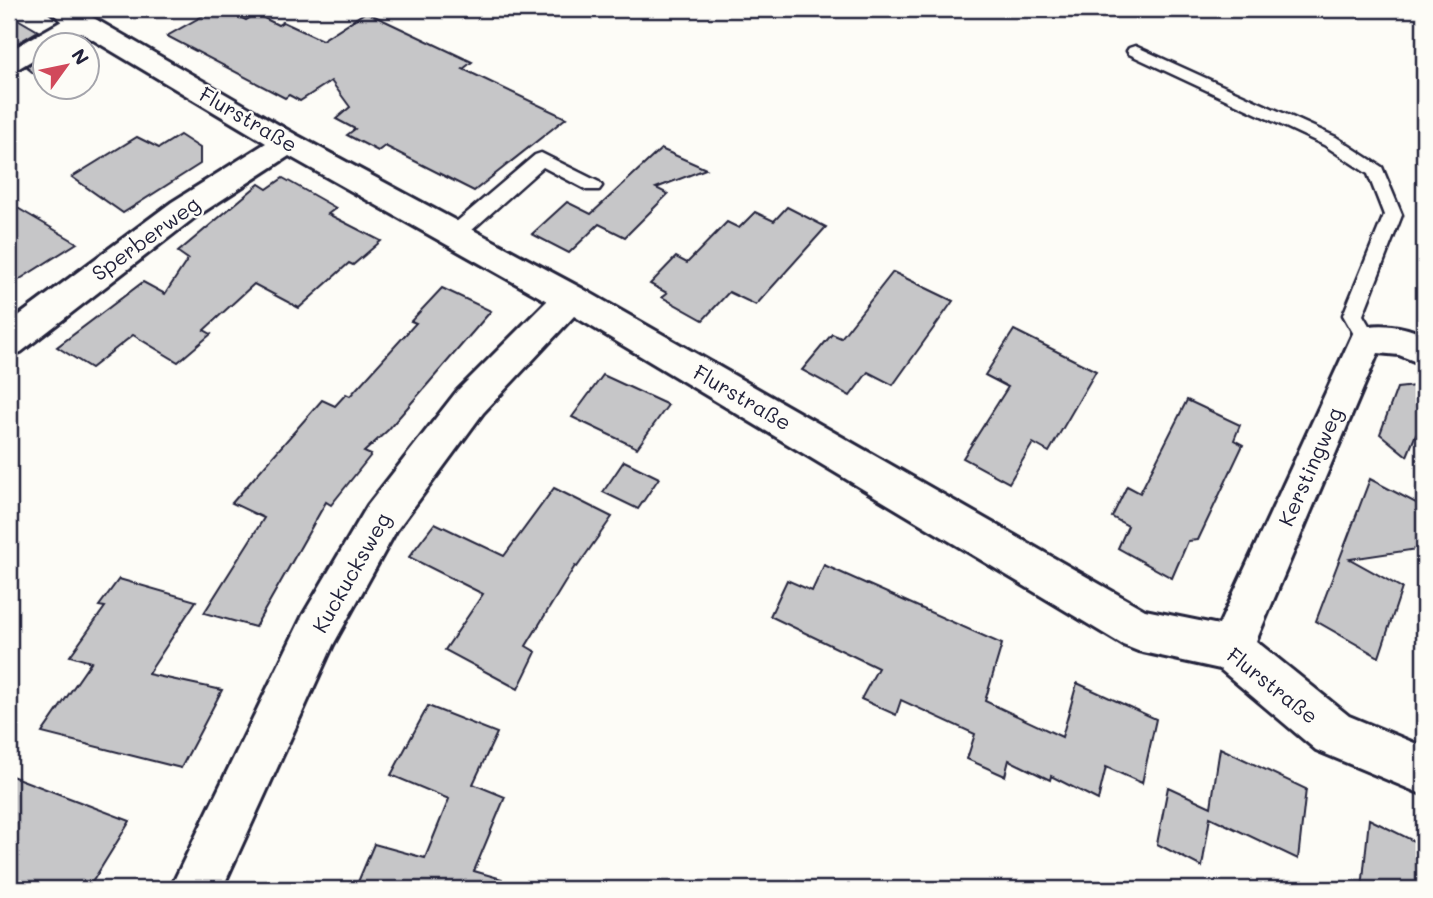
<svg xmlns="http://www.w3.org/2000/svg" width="1433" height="898" font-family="Mali,sans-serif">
	<rect width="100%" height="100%" fill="#fdfcf7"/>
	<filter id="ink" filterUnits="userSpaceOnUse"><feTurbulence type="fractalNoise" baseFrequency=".0143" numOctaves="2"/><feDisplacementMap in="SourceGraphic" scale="14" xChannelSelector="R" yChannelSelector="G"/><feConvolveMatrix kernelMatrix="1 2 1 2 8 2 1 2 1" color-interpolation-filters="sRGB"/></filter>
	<g filter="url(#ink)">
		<g fill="#c6c6c8" stroke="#22223b" stroke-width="2">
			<polygon points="215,9 223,9 246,20 256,14 278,25 283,22 322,40 366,12 472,62 463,69 566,118 474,191 385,146 378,151 347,135 355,129 336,119 350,107 331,81 300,101 289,95 285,98 167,36"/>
			<polygon points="9,14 38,31 9,48"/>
			<polygon points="46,55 46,83 26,67"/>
			<polygon points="180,135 200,148 200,164 123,213 72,177 137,137 159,148"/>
			<polygon points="661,149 706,169 656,188 668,194 625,237 599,224 569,253 532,234 567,202 591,214"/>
			<polygon points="283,178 336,208 328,214 381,241 353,265 349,263 299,308 254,284 204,330 211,334 178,362 133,335 91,368 57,347 143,282 165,294 188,259 178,252 259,184 267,189"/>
			<polygon points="9,203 77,243 9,286"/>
			<polygon points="787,207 826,227 756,305 729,292 703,320 662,297 667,293 650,284 676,257 687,263 727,222 739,228 755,212 774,221"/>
			<polygon points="893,272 953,301 893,385 868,372 850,396 802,370 832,334 841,338"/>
			<polygon points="442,288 491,311 388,430 364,452 371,455 331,505 326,502 255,627 204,613 264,518 232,503 322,400 335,406 346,394 350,396 416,323 411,321"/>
			<polygon points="1014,330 1096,371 1049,452 1033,443 1009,483 963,458 1008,387 985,375"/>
			<polygon points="603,375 668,405 637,448 572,417"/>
			<polygon points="1424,385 1424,438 1416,434 1407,456 1380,434 1397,388"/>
			<polygon points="1187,400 1240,425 1234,440 1243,445 1198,540 1188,541 1172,578 1118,548 1128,526 1112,517 1127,486 1140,493"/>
			<polygon points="624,461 659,478 638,509 603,492"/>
			<polygon points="1370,479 1424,507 1424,548 1350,559 1402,588 1379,657 1316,621"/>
			<polygon points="554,488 612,517 577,567 575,566 526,646 536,652 518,689 445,650 483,594 409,557 435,523 504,556"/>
			<polygon points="824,565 1002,644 985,701 1062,737 1077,683 1156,719 1142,783 1106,767 1098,800 1051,776 1050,780 1009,760 1005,776 967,759 975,734 901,700 896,715 861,699 878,668 770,616 787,580 812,591"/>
			<polygon points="119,579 196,601 148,674 222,690 181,768 42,733 91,662 70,656 105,607 99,606"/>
			<polygon points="428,706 497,733 473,784 505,797 474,871 502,879 501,889 355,889 374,844 425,858 449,799 391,775"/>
			<polygon points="1220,748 1306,789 1298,859 1210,817 1202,867 1157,844 1168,787 1211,807"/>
			<polygon points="9,775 130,821 88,889 9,889"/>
			<polygon points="1369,819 1424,846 1424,889 1362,889"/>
		</g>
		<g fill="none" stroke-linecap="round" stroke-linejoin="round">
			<g stroke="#22223b" stroke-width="5">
				<g id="lane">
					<polygon points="1135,46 1336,137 1382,167 1402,215 1363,315 1377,339 1374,345 1367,347 1360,345 1343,315 1384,215 1368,174 1324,145 1129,54 1127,51 1129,48"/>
					<polygon points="541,153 599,182 602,186 599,190 587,190 543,167 462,239 448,239 445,234 448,229 535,155"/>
				</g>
			</g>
			<g stroke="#22223b" stroke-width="6">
				<path id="street" d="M47 9H78L298 136 583 289 1145 610 1219 625 1355 329C1377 322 1403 325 1424 335V365L1399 355 1378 353 1256 641 1349 716 1424 747V795L1316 750 1220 669 1138 651 1123 645 574 316 483 413 396 531 333 645 222 889H170L303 615 368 505 457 391 547 301 289 156 194 218 21 352 9 356V323L172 202 266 143 80 32 57 46H46V52L19 68 9 70V51L62 21Z"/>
			</g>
			<use href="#lane" fill="#fdfcf7" fill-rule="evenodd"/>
			<use href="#street" fill="#fdfcf7" fill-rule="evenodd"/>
		</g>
	</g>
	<g text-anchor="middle" stroke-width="5" stroke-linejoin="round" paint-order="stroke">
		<g font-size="21" fill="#22223b" stroke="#fdfcf7">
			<text transform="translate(248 120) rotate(30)" y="7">Flurstraße</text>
			<text transform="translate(146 239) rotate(-36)" y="7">Sperberweg</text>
			<text transform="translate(742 398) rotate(30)" y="7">Flurstraße</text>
			<text transform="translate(1311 467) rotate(-66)" y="7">Kerstingweg</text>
			<text transform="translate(352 573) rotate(-60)" y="7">Kuckucksweg</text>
			<text transform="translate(1272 686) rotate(38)" y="7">Flurstraße</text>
		</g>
	</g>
	<rect width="1433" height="898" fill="none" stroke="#fdfcf7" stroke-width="35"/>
	<rect x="18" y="18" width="1398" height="863" fill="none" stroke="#22223b" stroke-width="2.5" filter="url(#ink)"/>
	<g transform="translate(66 66) rotate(57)"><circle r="33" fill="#fdfcf7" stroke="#a5a5ac" stroke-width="2"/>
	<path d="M0-5L12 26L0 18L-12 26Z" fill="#d1495b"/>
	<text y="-10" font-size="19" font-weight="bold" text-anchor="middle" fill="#22223b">N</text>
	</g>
</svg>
